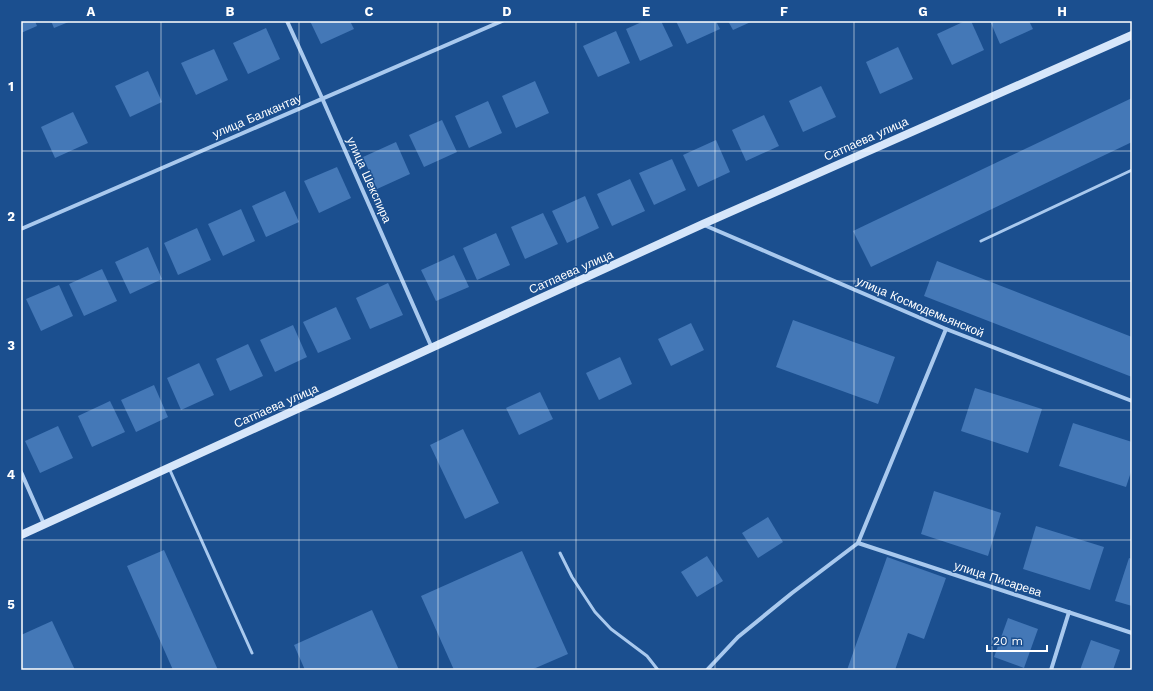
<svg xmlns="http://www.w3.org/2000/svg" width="1153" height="691" font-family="'Work Sans',sans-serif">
	<rect width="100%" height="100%" fill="#1b4f8f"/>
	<g fill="#4478b7">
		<polygon points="21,21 35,21 37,26 21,33"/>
		<polygon points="51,21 71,21 54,28"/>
		<polygon points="310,21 350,21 354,29 321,44"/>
		<polygon points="644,21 661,21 673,46 640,61 626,29"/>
		<polygon points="676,21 716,21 720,29 687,44"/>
		<polygon points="728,21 753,21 733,30"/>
		<polygon points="965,21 971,21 984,50 952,65 937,34"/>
		<polygon points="990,21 1029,21 1033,29 1000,44"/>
		<polygon points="266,28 280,59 248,74 233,43"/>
		<polygon points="616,31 630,63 598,77 583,46"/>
		<polygon points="898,47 913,79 880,94 866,62"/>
		<polygon points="214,49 228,80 196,95 181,63"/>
		<polygon points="148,71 162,102 130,117 115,86"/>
		<polygon points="535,81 549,113 516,128 502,96"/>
		<polygon points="821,86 836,117 803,132 789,101"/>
		<polygon points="1132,98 1132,142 871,267 853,231"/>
		<polygon points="488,101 502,133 469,148 455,116"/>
		<polygon points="73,112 88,143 55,158 41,127"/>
		<polygon points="764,115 779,146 746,161 732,130"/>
		<polygon points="442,120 457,152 424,167 409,135"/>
		<polygon points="716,140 730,172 698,187 683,155"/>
		<polygon points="396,142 410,174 377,189 363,157"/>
		<polygon points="672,159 686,190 654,205 639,173"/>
		<polygon points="337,167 351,198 319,213 304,181"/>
		<polygon points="630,179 645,211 612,226 597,194"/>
		<polygon points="285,191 299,222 266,237 252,206"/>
		<polygon points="585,196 599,228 567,243 552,211"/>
		<polygon points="241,209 255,241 223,256 208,224"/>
		<polygon points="543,213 558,244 525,259 511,227"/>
		<polygon points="197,228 211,260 178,275 164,243"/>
		<polygon points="496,233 510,265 477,280 463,248"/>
		<polygon points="148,247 162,279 130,294 115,262"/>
		<polygon points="454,255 469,287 436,301 421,270"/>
		<polygon points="937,261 1132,337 1132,377 924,296"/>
		<polygon points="102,269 117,301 84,316 69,284"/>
		<polygon points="388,283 403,315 370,329 356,298"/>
		<polygon points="59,285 73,316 41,331 26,299"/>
		<polygon points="336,307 351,339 318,353 303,322"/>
		<polygon points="793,320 895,357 878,404 776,367"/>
		<polygon points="691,323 704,350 671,366 658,339"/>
		<polygon points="293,325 307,357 275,372 260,340"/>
		<polygon points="248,344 263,376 230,391 216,359"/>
		<polygon points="620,357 632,384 599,400 586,373"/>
		<polygon points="199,363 214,395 181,410 167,378"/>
		<polygon points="154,385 168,417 136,432 121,400"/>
		<polygon points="975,388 1042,409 1028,453 961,431"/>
		<polygon points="540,392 553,419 519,435 506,408"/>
		<polygon points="110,401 125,432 92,447 78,416"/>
		<polygon points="1073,423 1132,442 1132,469 1126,487 1059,466"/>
		<polygon points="58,426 73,458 40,473 25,441"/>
		<polygon points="463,429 499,503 465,519 430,445"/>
		<polygon points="934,491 1001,513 988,556 921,534"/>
		<polygon points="768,517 783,542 758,558 742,533"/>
		<polygon points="1036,526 1104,547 1090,590 1023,569"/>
		<polygon points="164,550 218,670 173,670 127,566"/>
		<polygon points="522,551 568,654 531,670 454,670 421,596"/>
		<polygon points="707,556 723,581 697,597 681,572"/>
		<polygon points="887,557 946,578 924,639 908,633 895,670 847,670"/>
		<polygon points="1129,558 1132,559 1132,606 1115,601"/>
		<polygon points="372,610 399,670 305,670 294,645"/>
		<polygon points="1008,618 1038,629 1024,668 994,657"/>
		<polygon points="52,621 75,670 21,670 21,635"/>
		<polygon points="1091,640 1120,650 1113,670 1080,670"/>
	</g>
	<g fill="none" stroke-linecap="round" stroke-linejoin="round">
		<g stroke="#a9c9ee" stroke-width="3">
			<polyline points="981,241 1132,170"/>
			<polyline points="169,468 252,653"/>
			<polyline points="560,553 572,577 595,612 611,629 647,656 658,670"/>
		</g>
		<g stroke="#a9c9ee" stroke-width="4">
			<polyline points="287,21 322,98 432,348"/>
			<polyline points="704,225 946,329 1132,401"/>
			<polyline points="21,229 502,21"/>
			<polyline points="21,472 44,524"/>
			<polyline points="858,543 1132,633"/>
			<polyline points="707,670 738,637 792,593 858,543 946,329"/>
			<polyline points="1051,670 1069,612"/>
		</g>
		<polyline stroke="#d6e6fa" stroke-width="8" points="21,535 703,224 1132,35"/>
	</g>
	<path fill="none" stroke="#fff" stroke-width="1" stroke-opacity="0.55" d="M161 21V670M299 21V670M438 21V670M576 21V670M715 21V670M854 21V670M992 21V670M21 151H1132M21 281H1132M21 410H1132M21 540H1132"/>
	<g text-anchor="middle" stroke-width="3" stroke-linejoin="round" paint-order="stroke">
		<g font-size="12" fill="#fff" stroke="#1b4f8f">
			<text transform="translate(257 116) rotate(-23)" y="4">улица Балкантау</text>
			<text transform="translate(866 139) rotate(-24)" y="4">Сатпаева улица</text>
			<text transform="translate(369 180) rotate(66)" y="4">улица Шекспира</text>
			<text transform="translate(571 272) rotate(-24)" y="4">Сатпаева улица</text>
			<text transform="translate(920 307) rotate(23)" y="4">улица Космодемьянской</text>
			<text transform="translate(276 406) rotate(-24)" y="4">Сатпаева улица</text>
			<text transform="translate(998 579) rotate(18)" y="4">улица Писарева</text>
		</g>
	</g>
	<rect width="1153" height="691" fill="none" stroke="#1b4f8f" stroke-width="44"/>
	<path d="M987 645v6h60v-6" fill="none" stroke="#ffffff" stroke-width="2"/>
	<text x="993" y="645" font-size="12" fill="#ffffff" stroke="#1b4f8f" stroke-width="3" paint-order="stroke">20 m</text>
	<rect x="22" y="22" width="1109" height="647" fill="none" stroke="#fff" stroke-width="1.5"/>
	<g font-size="13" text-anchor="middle" font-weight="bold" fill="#fff">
		<text x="91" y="16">A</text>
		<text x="230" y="16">B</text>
		<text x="369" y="16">C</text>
		<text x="507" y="16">D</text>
		<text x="646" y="16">E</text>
		<text x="784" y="16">F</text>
		<text x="923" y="16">G</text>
		<text x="1062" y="16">H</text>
		<text x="11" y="91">1</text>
		<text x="11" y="221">2</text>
		<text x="11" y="350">3</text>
		<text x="11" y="479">4</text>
		<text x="11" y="609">5</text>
	</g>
</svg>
